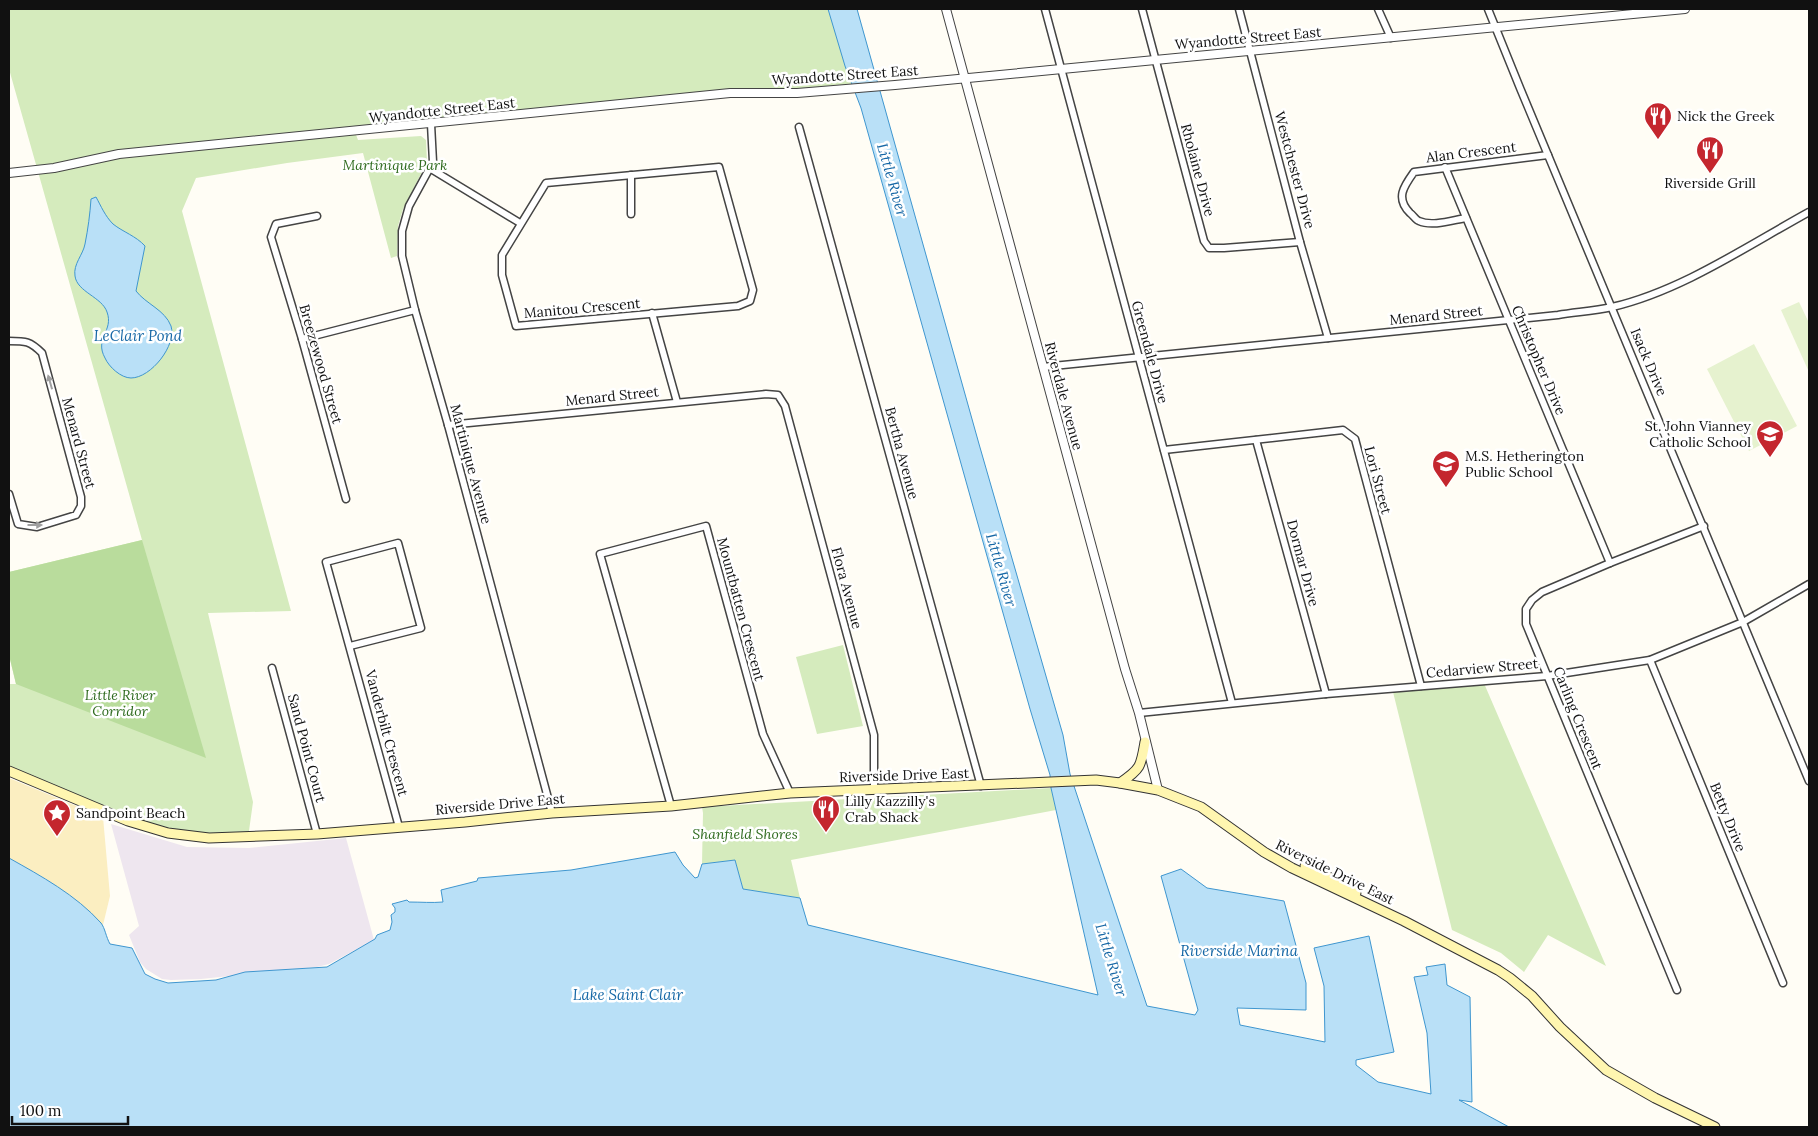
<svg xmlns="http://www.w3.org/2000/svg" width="1818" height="1136" font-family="Lora,serif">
	<rect width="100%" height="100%" fill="#fffdf5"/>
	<polygon fill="#eee6ef" points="111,824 187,847 249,848 346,838 374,940 329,964 317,967 201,979 171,980 162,979 146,969 140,962 129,935 139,926"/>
	<g fill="#d5ebbd">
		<polygon points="9,9 857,9 878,87 730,93 355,132 358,140 421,136 426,140 427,162 403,209 398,226 397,256 391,258 363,153 287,163 196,178 182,211 291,611 208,613 253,802 248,838 168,833 9,772 9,684 16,684 9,655 9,572 142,540 9,69"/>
		<polygon points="843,645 863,726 817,734 796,657"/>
		<polygon points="1483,681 1606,966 1548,935 1524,972 1501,953 1452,930 1393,692"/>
		<polygon points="1051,788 1056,810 791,860 800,898 743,889 735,860 702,864 703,813 702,807"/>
	</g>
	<polygon fill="#b9dc9c" points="142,540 206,758 16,684 9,655 9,572"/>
	<path fill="#fbeec1" d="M9 778 103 817 110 896 103 925C75 897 43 877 9 858Z"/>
	<g fill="#e6f2cf">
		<polygon points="1799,302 1809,323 1809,372 1781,310"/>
		<polygon points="1754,344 1797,426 1749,451 1707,369"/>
	</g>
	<g fill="#b9e0f7" stroke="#3f96cf">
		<path d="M828 9H857L979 444 1063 735 1070 774 1147 1006 1195 1015 1198 1010 1161 876 1181 869 1207 888 1284 901 1306 983V1010L1237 1008 1240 1025 1325 1042 1324 986 1314 948 1369 936 1394 1052 1356 1060V1065L1378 1082 1431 1094 1427 1033 1414 977 1428 975 1426 967 1445 964 1447 985 1470 997 1472 1102 1459 1100 1509 1127H9V858C41 876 76 895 101 923 105 928 106 937 110 944L132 948 145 974 155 979 168 983 216 980 245 972 327 967 375 939 377 935 390 930 392 922 391 915 395 912V908L392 904 407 900 409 902C421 902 432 903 443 902L441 890 477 881 478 878 571 870 675 852 683 865 695 878 698 877 702 864 735 860 743 889 800 898 808 925 1098 995 1051 788 1050 775 1030 709 861 108 845 66Z"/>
		<path d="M96 197C101 206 105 216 113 224 123 232 136 236 145 246L136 291C146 304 165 310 171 326 177 345 151 378 131 378 121 378 109 367 105 358 94 338 114 331 107 312 102 297 77 292 75 276 73 264 83 255 85 244 88 229 90 214 91 199Z"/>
	</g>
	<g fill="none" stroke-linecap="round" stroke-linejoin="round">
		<g stroke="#444" stroke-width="9">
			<g id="minor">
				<polyline points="1045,9 1232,703"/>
				<polyline points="1142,9 1204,241 1209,248 1224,248 1300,242"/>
				<polyline points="1239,9 1300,242 1328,338"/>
				<polyline points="1378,9 1391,38"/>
				<polyline points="1488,9 1520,88 1809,781"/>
				<polyline points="431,124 433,162 409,206 402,231 402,256 415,310 448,425 552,813"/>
				<polyline points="799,127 981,786"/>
				<polygon points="719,167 753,290 750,301 738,306 516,326 502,275 502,255 546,183"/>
				<polyline points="1445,167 1610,563"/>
				<polyline points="431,169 520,223"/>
				<polyline points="631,175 631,214"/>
				<polyline points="317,216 276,224 271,237 302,339 346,499"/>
				<path d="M1466 218C1453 220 1432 227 1419 221 1416 220 1413 215 1410 213 1395 198 1404 186 1414 172L1548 155"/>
				<polyline points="652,313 677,402"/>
				<polyline points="302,339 415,310"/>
				<path d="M9 341C26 341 30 341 42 353L81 497V506L76 515 37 527 18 524 9 494"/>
				<path d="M1043 367 1558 315C1576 312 1594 311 1612 307 1681 291 1747 246 1809 212"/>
				<polyline points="448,425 766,394 778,395 785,406 874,735 874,790"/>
				<polyline points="1256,440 1326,694"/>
				<polyline points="1164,450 1343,430 1355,439 1421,686"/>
				<polyline points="350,646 421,628 398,543 326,562 399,827"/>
				<polyline points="1650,660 1783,983"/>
				<polyline points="272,668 317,834"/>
				<polyline points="1139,713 1326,694 1547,676 1650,660 1743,622 1809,584"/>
				<polyline points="671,806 600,554 706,526 763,734 790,793"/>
				<polyline points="1677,990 1526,624 1526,609 1532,600 1542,592 1610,563 1704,526"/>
			</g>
		</g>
		<g stroke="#444" stroke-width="10">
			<g id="tertiary">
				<polyline points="946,9 1125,669 1139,713 1158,790"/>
				<polyline points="9,173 54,168 119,154 730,93 797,93 895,85 1685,9"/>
			</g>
		</g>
		<g stroke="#333" stroke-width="11">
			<g id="secondary">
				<polyline points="9,771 128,821 168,833 209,838 317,834 465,822 552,813 671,806 790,793 1096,780 1120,783 1158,790 1201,807 1264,852 1292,868 1404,921 1498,970 1510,978 1532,996 1560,1027 1606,1070 1655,1098 1715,1127"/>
				<path d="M1120 783C1141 769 1141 766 1145 742"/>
				<polyline points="1305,866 1345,885 1356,893"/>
			</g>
		</g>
		<use href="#minor" stroke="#fff" stroke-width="6"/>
		<use href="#tertiary" stroke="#fff" stroke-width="8"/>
		<use href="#secondary" stroke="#fff6b0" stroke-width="9"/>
	</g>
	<defs><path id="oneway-solid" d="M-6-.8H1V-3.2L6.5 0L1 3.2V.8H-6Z" transform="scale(1.25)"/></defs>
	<g fill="#a0a0a0">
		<use href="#oneway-solid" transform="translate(50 382) rotate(-106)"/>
		<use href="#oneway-solid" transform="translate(35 525)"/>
	</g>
	<defs>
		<g id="restaurant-pin" transform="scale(1.4375)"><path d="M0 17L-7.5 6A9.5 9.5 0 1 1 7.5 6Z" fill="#c4262e" stroke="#fff"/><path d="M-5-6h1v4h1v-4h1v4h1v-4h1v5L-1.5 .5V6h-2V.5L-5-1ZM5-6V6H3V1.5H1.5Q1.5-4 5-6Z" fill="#fff"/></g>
		<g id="school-pin" transform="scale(1.4375)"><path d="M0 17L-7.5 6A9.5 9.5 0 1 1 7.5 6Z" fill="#c4262e" stroke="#fff"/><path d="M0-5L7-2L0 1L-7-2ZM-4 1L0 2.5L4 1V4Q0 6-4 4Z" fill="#fff"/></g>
		<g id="sight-pin" transform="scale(1.4375)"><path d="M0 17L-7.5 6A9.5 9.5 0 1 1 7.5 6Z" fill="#c4262e" stroke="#fff"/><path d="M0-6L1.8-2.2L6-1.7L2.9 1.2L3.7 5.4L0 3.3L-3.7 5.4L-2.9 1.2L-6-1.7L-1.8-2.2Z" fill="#fff"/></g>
	</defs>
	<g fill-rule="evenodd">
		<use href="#restaurant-pin" x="1658" y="116"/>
		<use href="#restaurant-pin" x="1710" y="150"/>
		<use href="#school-pin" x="1770" y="434"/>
		<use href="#school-pin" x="1446" y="464"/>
		<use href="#restaurant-pin" x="826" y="809"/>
		<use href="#sight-pin" x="57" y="813"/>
	</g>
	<g text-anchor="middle" stroke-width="5" stroke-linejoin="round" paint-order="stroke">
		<g font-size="14" fill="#111" stroke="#fff">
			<text transform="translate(1248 38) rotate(-5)" y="5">Wyandotte Street East</text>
			<text transform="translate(845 75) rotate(-4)" y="5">Wyandotte Street East</text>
			<text transform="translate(442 110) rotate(-6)" y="5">Wyandotte Street East</text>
			<text transform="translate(1471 152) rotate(-7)" y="5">Alan Crescent</text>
			<text transform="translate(1198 170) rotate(75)" y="5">Rholaine Drive</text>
			<text transform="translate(1295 170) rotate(75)" y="5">Westchester Drive</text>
			<text transform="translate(582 308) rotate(-5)" y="5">Manitou Crescent</text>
			<text transform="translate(1436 315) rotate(-6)" y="5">Menard Street</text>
			<text transform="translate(1150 352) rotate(75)" y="5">Greendale Drive</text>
			<text transform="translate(1539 360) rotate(67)" y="5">Christopher Drive</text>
			<text transform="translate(1649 362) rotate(67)" y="5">Isack Drive</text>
			<text transform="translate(321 364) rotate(74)" y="5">Breezewood Street</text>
			<text transform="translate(612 396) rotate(-6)" y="5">Menard Street</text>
			<text transform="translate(1064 396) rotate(75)" y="5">Riverdale Avenue</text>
			<text transform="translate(79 443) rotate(75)" y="5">Menard Street</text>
			<text transform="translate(902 453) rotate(75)" y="5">Bertha Avenue</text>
			<text transform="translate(471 464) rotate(75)" y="5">Martinique Avenue</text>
			<text transform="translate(1378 480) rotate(75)" y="5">Lori Street</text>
			<text transform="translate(1303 563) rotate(75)" y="5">Dormar Drive</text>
			<text transform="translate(847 588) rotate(75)" y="5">Flora Avenue</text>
			<text transform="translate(741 609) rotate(75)" y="5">Mountbatten Crescent</text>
			<text transform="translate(1482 668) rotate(-5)" y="5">Cedarview Street</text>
			<text transform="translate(1578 718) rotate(68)" y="5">Carling Crescent</text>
			<text transform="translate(387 733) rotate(75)" y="5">Vanderbilt Crescent</text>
			<text transform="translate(307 748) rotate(75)" y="5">Sand Point Court</text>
			<text transform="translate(904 775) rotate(-2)" y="5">Riverside Drive East</text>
			<text transform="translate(500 804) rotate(-5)" y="5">Riverside Drive East</text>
			<text transform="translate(1728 817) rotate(68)" y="5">Betty Drive</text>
			<text transform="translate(1335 872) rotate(26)" y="5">Riverside Drive East</text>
		</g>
		<g font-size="14" fill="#111" stroke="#fff" text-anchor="start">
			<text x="1677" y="121">Nick the Greek</text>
			<text x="1710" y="188" text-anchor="middle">Riverside Grill</text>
			<text x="1751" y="431" text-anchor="end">St. John Vianney<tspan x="1751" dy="16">Catholic School</tspan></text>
			<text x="1465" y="461">M.S. Hetherington<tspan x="1465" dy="16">Public School</tspan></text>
			<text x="845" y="806">Lilly Kazzilly's<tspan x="845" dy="16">Crab Shack</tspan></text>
			<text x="76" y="818">Sandpoint Beach</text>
		</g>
		<g font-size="14" font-style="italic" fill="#2f6b1f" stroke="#fff">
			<text x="395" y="170">Martinique Park</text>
			<text x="120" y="700">Little River<tspan x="120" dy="16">Corridor</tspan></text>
			<text x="745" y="839">Shanfield Shores</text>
		</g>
		<g font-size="15" font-style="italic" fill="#1768a6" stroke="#fff">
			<text transform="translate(892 180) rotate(74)" y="5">Little River</text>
			<text x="138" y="341">LeClair Pond</text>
			<text transform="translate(1001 570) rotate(74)" y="5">Little River</text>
			<text x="1239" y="956">Riverside Marina</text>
			<text transform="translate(1111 960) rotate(73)" y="5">Little River</text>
			<text x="628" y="1000">Lake Saint Clair</text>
		</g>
	</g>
	<rect width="1818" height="1136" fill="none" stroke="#111111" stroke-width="20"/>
	<path d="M12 1116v8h116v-8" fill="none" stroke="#111111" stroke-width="2.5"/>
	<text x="20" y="1116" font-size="15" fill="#111111" stroke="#ffffff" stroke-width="4" paint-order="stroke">100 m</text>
</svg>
